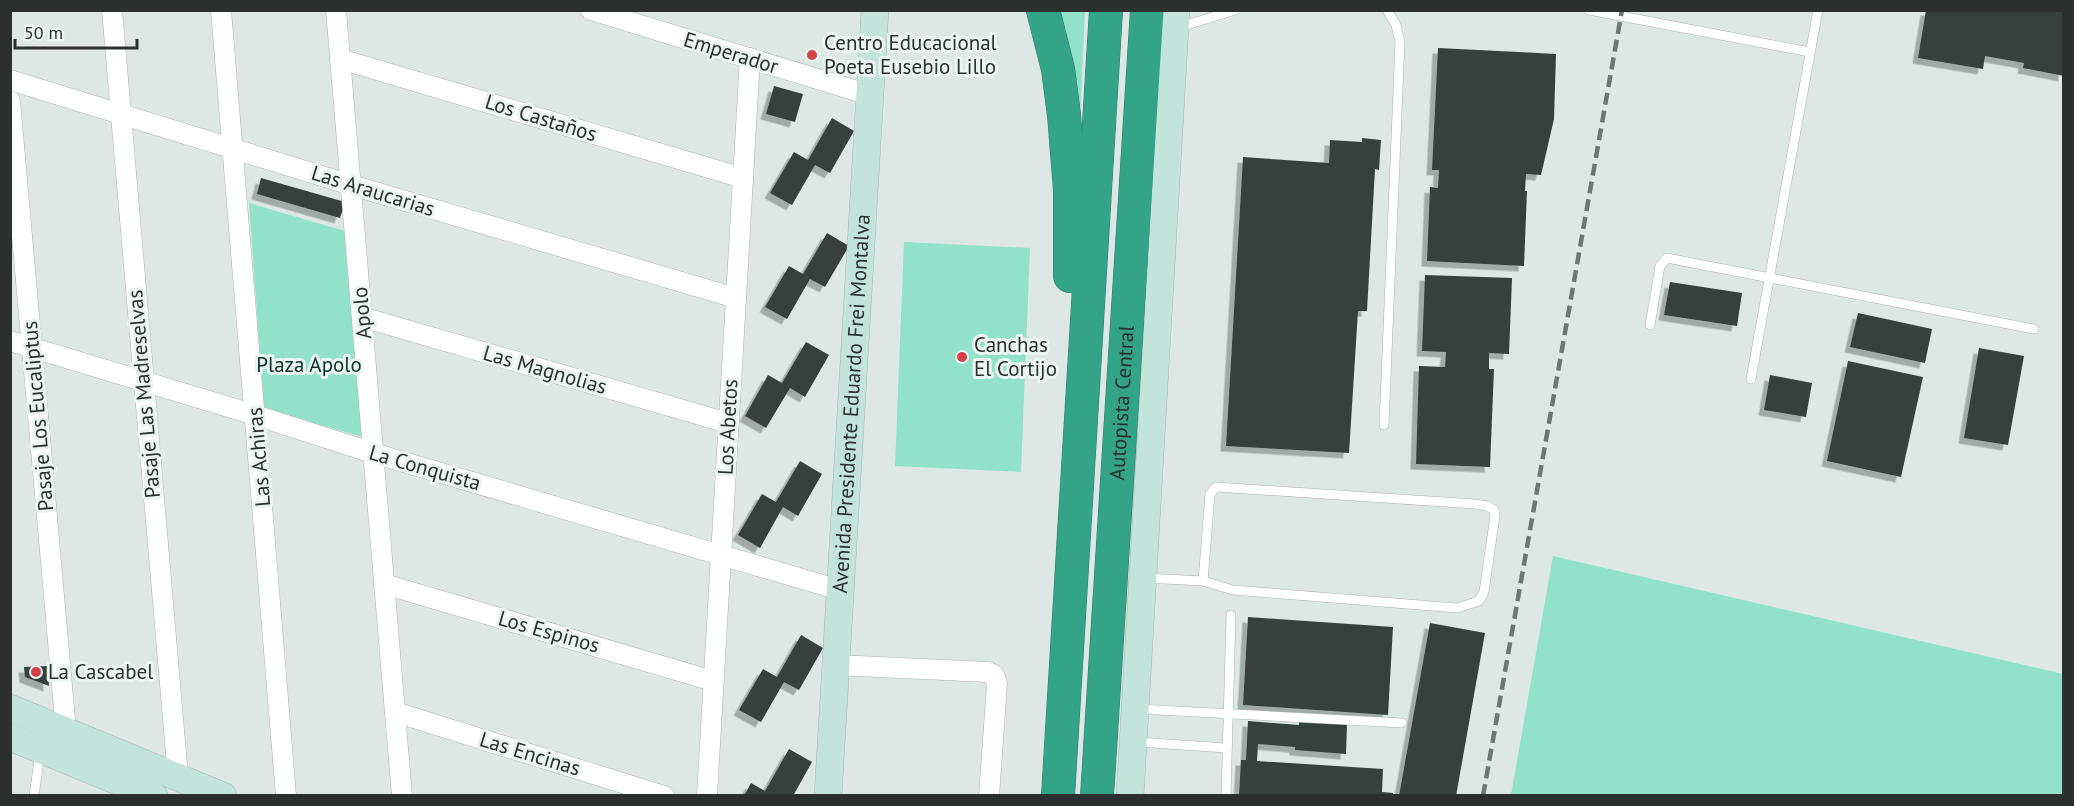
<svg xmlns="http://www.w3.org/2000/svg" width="2074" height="806" font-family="'PT Sans',sans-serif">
	<defs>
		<filter id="shadow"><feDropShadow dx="-5.5" dy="5.5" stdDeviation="0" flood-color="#0004"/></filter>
	</defs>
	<rect width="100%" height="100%" fill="#dde8e4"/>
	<g fill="#92e2ca">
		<polygon points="1053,11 1085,11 1079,139"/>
		<polygon points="249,203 345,231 363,437 264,409"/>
		<polygon points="904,242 1030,248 1021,472 895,466"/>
		<polygon points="1553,556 2063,674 2063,795 1511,795"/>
	</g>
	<g fill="#37403d" filter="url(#shadow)">
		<polygon points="1926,10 2064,10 2064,76 2023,68 2024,63 1985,56 1983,69 1918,58"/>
		<polygon points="1438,48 1556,54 1554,119 1541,175 1526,174 1525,191 1527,191 1524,266 1427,261 1430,187 1438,188 1439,170 1432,170"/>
		<polygon points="774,86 803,94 795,122 766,114"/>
		<polygon points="832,118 854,131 830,173 815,165 792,205 770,193 794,152 808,160"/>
		<polygon points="1362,138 1381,140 1379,170 1375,169 1367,311 1358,311 1349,453 1226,446 1243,157 1329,163 1330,140 1362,142"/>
		<polygon points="261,178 345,202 340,218 257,194"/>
		<polygon points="827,233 849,246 825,287 810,279 787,319 765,307 789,266 803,274"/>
		<polygon points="1425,275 1512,278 1509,354 1489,353 1489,369 1494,369 1490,467 1416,464 1419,366 1445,367 1446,352 1422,351"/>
		<polygon points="1670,282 1742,293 1737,326 1664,315"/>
		<polygon points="1858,313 1932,329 1925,363 1850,347"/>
		<polygon points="806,342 829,355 805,397 790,388 766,428 745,416 768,375 782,383"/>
		<polygon points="1979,348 2024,356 2008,445 1964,438"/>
		<polygon points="1848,361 1923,377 1901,477 1827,461"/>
		<polygon points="1770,375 1812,383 1806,417 1764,410"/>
		<polygon points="800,461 822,474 798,516 783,507 760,548 738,535 762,494 776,502"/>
		<polygon points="1248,617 1393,627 1388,715 1243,705"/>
		<polygon points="1430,623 1485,633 1456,796 1399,796"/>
		<polygon points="801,635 823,648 799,690 784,682 761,722 739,710 763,669 777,677"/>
		<polygon points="48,666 49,686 25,677 24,667"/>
		<polygon points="1248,721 1299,725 1299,721 1347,724 1346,754 1295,750 1295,747 1258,744 1257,761 1383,769 1382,792 1393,793 1392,796 1239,796 1241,760 1246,760"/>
		<polygon points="789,749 812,762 793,796 744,796 751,783 765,791"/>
	</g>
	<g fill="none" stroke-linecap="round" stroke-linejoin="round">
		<g stroke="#a8b3af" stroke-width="10">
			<g id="lane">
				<polyline points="1589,10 1810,52"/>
				<polyline points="1177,28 1235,10"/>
				<polyline points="1650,325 1660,266 1667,258 2034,329"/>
				<polyline points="1751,379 1818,10"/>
				<polyline points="1384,425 1400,42 1396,25 1387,10"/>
				<polyline points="1145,578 1203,581 1233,590 1457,608 1479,601 1484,592 1495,516 1494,510 1487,506 1475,504 1216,487 1210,494 1203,581"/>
				<polyline points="1138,709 1402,723"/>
				<polyline points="1137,742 1227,748"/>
				<polyline points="34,796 40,753"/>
				<polyline points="1226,796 1231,615"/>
			</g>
		</g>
		<g stroke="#a8b3af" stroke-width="21">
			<g id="street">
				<polyline points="112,10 178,777"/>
				<polyline points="221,10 286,796"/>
				<polyline points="336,10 402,796"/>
				<polyline points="591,10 870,95"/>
				<polyline points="340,59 743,178"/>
				<polyline points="10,80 351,185 736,298"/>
				<polyline points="10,101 66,731"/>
				<polyline points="362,317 728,423"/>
				<polyline points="10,341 255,415 373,453 840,590"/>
				<polyline points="384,584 713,681"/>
				<polyline points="835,665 988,672 994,675 997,684 989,796"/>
				<polyline points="395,712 664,796"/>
				<polyline points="707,796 750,58"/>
			</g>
		</g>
		<g stroke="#a8b3af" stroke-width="28">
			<g id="secondary">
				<polyline points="10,708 223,796"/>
				<polyline points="10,737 154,796"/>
				<path id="s1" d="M828 796 875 10"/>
				<polyline points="1130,796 1176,10"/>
			</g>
		</g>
		<g stroke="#317b68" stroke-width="34">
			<g id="highway">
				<polyline points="1043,10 1058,69 1064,115 1070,190 1070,276"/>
				<polyline points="1058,796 1106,10"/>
				<path id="s2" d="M1097 796 1147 10"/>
			</g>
		</g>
		<use href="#lane" stroke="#fff" stroke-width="9"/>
		<use href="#street" stroke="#fff" stroke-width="20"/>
		<use href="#secondary" stroke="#c2e4db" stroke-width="27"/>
		<use href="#highway" stroke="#34a488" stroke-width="33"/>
		<polyline stroke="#6e7673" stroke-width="4.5" stroke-dasharray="12 6" stroke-linecap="butt" points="1483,796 1622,10"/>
	</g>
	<g fill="#d14246" stroke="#eaf5f1" stroke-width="2">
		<circle cx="812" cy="55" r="6"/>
		<circle cx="962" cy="357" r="6"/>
		<circle cx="36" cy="672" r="6"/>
	</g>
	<g text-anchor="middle" stroke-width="6" stroke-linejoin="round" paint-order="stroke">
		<g font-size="21" fill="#2b302e" stroke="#eaf5f1" text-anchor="start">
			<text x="824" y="50">Centro Educacional<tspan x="824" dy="24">Poeta Eusebio Lillo</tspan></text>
			<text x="974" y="352">Canchas<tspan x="974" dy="24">El Cortijo</tspan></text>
			<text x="48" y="679">La Cascabel</text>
		</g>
		<g font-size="21" fill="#2b302e" stroke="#eaf5f1">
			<text transform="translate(731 53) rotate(17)" y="7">Emperador</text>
			<text transform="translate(541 118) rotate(17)" y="7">Los Castaños</text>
			<text transform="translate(373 191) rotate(17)" y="7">Las Araucarias</text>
			<text transform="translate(362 313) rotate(-95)" y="7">Apolo</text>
			<text transform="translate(545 370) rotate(16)" y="7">Las Magnolias</text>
			<text transform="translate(144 394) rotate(-95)" y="7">Pasaje Las Madreselvas</text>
			<text dy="7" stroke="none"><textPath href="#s1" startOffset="393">Avenida Presidente Eduardo Frei Montalva</textPath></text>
			<text dy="7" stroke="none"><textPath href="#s2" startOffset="394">Autopista Central</textPath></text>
			<text transform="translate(38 416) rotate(-95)" y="7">Pasaje Los Eucaliptus</text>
			<text transform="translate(728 427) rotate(-87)" y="7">Los Abetos</text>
			<text transform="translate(259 457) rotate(-95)" y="7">Las Achiras</text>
			<text transform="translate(425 468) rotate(16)" y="7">La Conquista</text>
			<text transform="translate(549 632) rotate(16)" y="7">Los Espinos</text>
			<text transform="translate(530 754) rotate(17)" y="7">Las Encinas</text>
		</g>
		<g font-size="21" fill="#0a3329" stroke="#eaf5f1">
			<text x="309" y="372">Plaza Apolo</text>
		</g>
	</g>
	<rect width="2074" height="806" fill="none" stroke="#2b302e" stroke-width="24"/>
	<path d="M15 39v9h122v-9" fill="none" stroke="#2b302e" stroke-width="3"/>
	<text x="24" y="39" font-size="18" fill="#2b302e" stroke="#eaf5f1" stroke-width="4.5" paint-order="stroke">50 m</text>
</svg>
